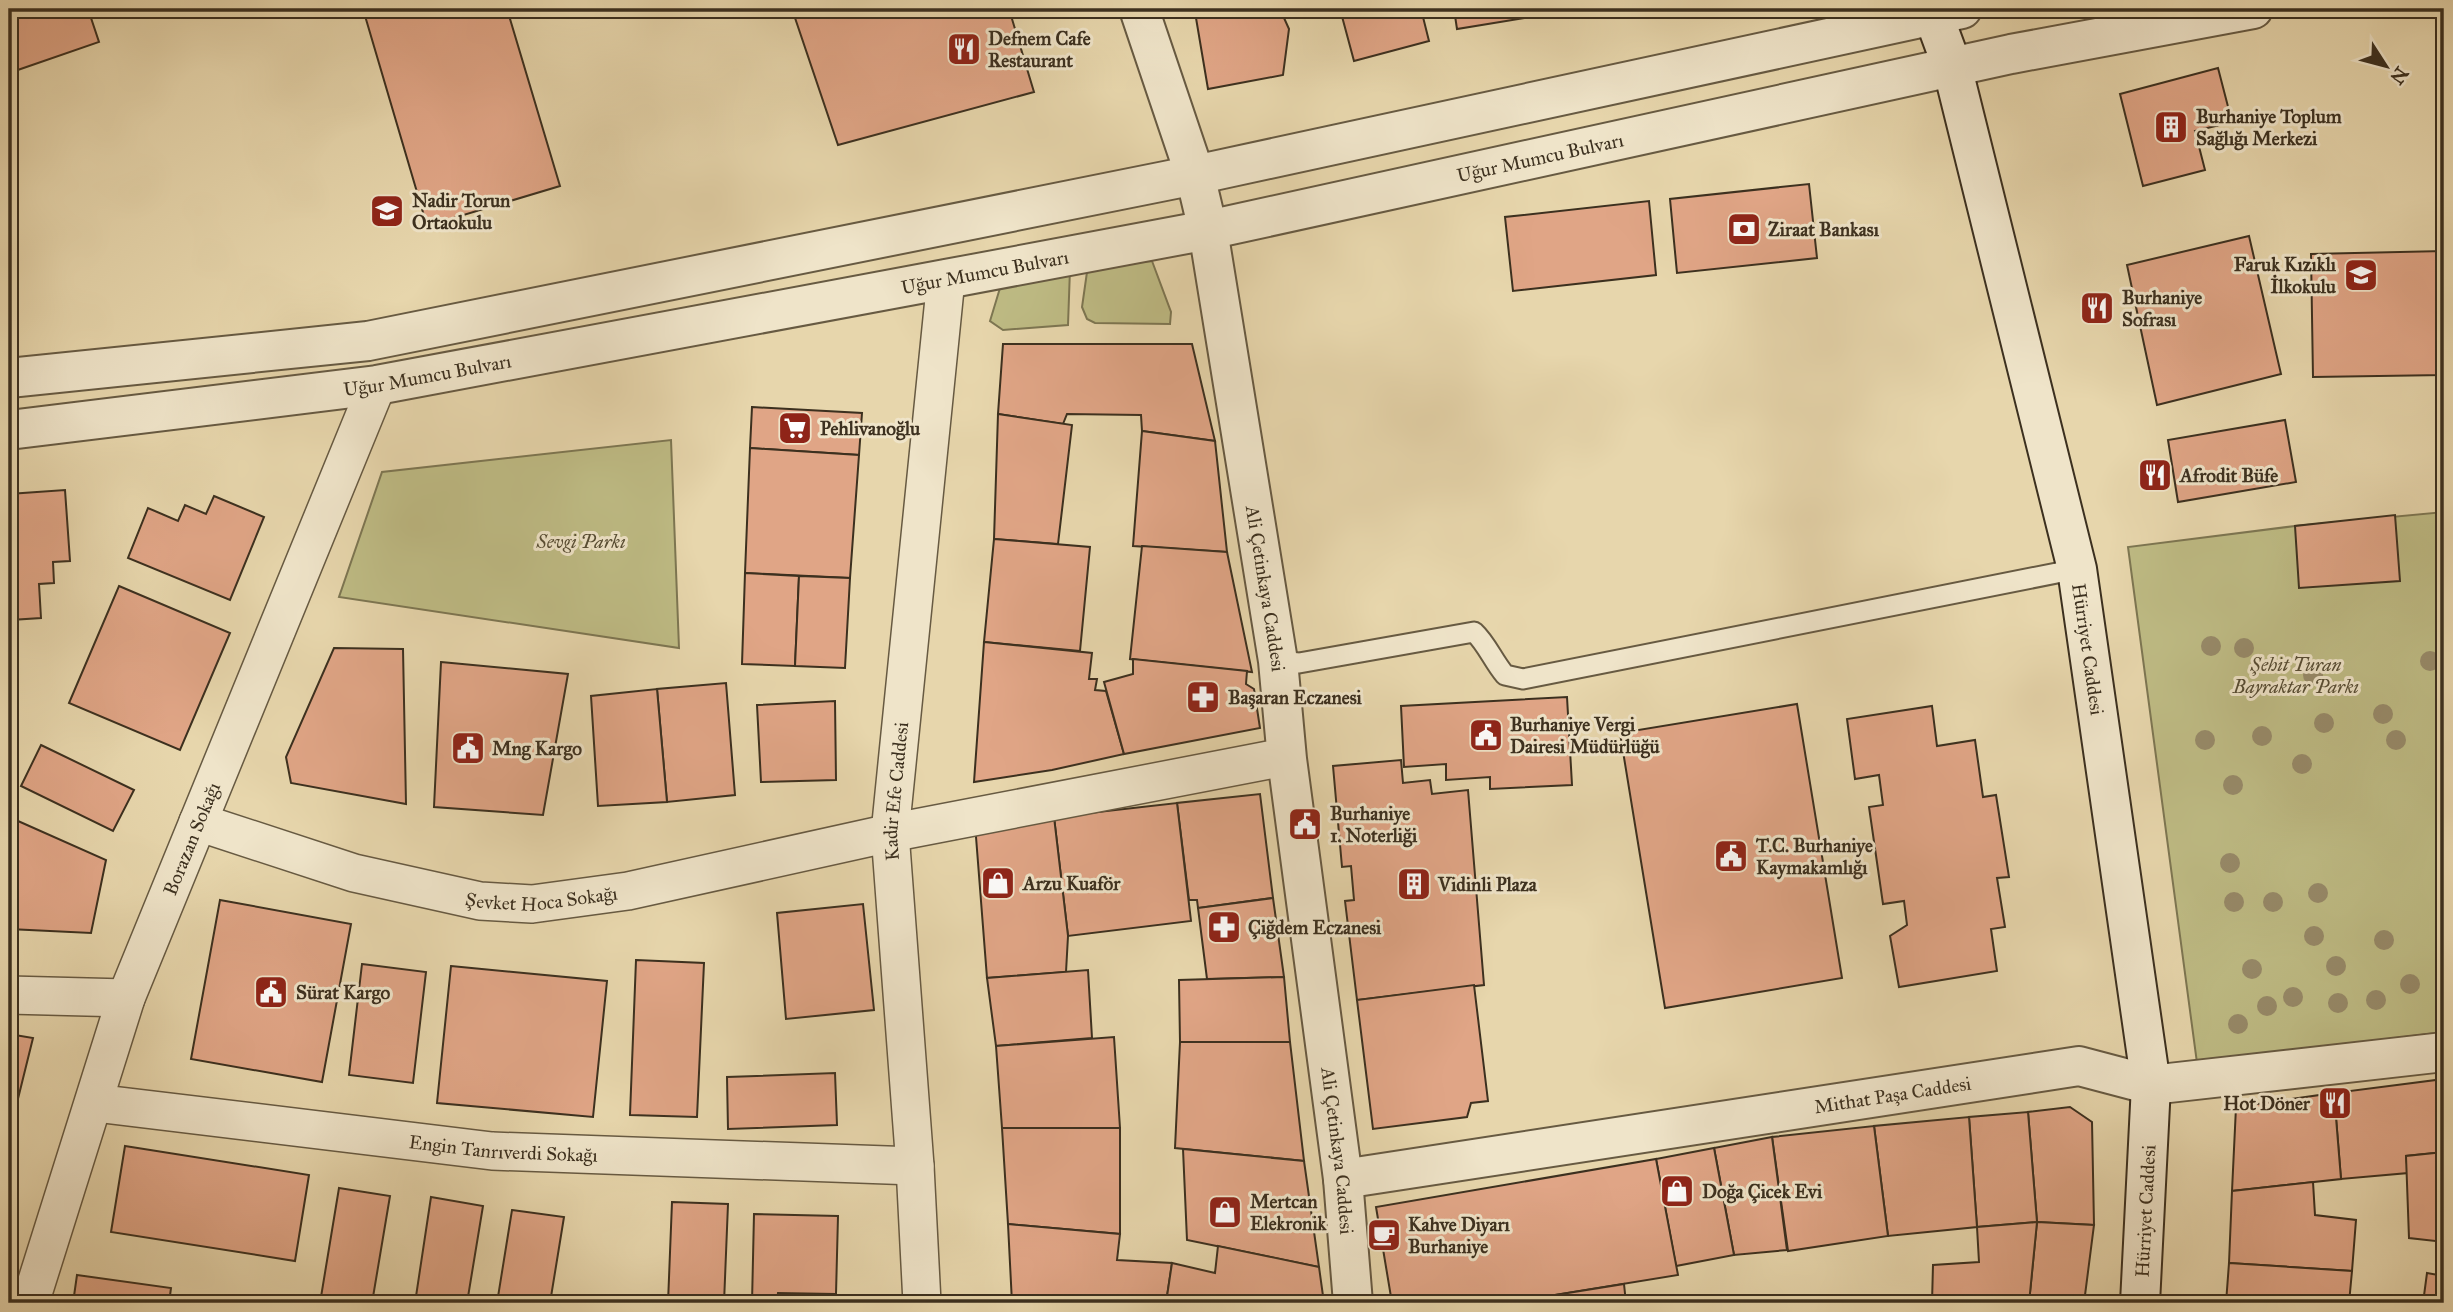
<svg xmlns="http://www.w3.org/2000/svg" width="2453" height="1312" font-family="'IM FELL Great Primer',serif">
	<rect width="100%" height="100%" fill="#e7d6ac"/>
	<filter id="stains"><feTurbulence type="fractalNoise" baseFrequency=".00286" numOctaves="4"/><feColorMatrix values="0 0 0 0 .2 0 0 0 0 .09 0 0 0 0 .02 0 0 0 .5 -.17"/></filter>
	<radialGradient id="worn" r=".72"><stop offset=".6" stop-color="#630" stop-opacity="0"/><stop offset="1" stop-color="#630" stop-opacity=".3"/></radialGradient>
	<g fill="#bebb84" stroke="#7d7652" stroke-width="2">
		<polygon points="1152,261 1171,312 1170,324 1095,323 1087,319 1082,307 1088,265"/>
		<polygon points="1070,269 1068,325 1003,330 990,321 1000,288"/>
		<polygon points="671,440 679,648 339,597 382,472"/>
		<polygon points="2444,512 2444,1032 2197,1063 2128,547 2295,526"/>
	</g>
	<g fill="#e0a586" stroke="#3c301f" stroke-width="2">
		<polygon points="9,9 88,9 99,42 9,73"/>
		<polygon points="363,9 507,9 560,186 427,226"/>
		<polygon points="792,9 1009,9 1034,92 838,145"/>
		<polygon points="1246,9 1280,9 1289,29 1283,75 1208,89 1196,18"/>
		<polygon points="1340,9 1421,9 1429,41 1354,61"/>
		<polygon points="1454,9 1529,9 1531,17 1457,29"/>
		<polygon points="2218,68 2232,122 2195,131 2205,170 2143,186 2120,94"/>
		<polygon points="1809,184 1817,258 1677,273 1670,199"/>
		<polygon points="1649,201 1656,275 1513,291 1505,217"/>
		<polygon points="2249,236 2281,374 2157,405 2127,265"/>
		<polygon points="2444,251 2444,375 2313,377 2311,254"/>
		<polygon points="1003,344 1192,344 1215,441 1142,431 1141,415 1067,414 1063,424 998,414"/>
		<polygon points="752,407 862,413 859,455 750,448"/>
		<polygon points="998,414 1072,425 1058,544 994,539"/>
		<polygon points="2285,420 2296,482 2178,502 2168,440"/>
		<polygon points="1142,431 1215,441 1227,552 1133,546"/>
		<polygon points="750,448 859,455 850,578 745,573"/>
		<polygon points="65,490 70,561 53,562 54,583 39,584 41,618 11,620 14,669 9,669 9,494"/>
		<polygon points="214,496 264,517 230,600 128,558 148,508 178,521 185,505 206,514"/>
		<polygon points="2395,515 2400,581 2299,588 2295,526"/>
		<polygon points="994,539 1090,547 1080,651 984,642"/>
		<polygon points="1142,546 1227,552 1252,672 1130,659"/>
		<polygon points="745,573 799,576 795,666 742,664"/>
		<polygon points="799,576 850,578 845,668 795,666"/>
		<polygon points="119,586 230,633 180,750 69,703"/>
		<polygon points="984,642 1092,653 1089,679 1097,679 1095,690 1106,691 1124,754 1052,770 974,782"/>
		<polygon points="334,648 403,649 406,804 291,783 286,757"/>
		<polygon points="1133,659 1247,671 1246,684 1254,689 1260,728 1124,754 1104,682 1133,674"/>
		<polygon points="441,662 568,674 543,815 434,807"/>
		<polygon points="726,683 735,795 667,802 657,689"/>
		<polygon points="657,689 667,802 598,806 591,696"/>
		<polygon points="1567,697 1572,785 1490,789 1490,777 1446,780 1446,764 1404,767 1401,706"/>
		<polygon points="835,701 836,780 761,782 757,705"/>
		<polygon points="1797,704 1842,978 1665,1008 1620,733"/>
		<polygon points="1932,706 1937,746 1975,740 1983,797 1996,795 2009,877 1997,878 2005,927 1991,929 1997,971 1899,987 1890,936 1907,925 1904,901 1883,904 1869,807 1883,805 1879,775 1855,779 1847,719"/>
		<polygon points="41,745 134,790 113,831 21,786"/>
		<polygon points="1401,760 1403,783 1430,780 1432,794 1468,790 1484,985 1357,1000 1345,901 1354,900 1351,866 1342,867 1333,766"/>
		<polygon points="1260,794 1273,898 1198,908 1197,900 1189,900 1177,803"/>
		<polygon points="1177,803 1191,921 1068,936 1054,817"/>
		<polygon points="9,817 106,860 91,933 9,929"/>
		<polygon points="1054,817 1068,936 1066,972 987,978 975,824"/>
		<polygon points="1273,898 1284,977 1207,979 1198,908"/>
		<polygon points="220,900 351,924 322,1082 191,1059"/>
		<polygon points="863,904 874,1010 786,1019 777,913"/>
		<polygon points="636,960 704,963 697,1117 630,1115"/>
		<polygon points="362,964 426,972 413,1083 349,1075"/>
		<polygon points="451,966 607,981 593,1117 437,1103"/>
		<polygon points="1088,970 1092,1038 996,1046 987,978"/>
		<polygon points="1284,977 1290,1042 1180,1042 1179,980"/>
		<polygon points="1474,985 1488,1101 1471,1103 1467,1117 1373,1129 1357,1000"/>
		<polygon points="9,1034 33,1038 12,1123 9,1122"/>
		<polygon points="1114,1037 1120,1128 1002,1128 996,1046"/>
		<polygon points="1180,1042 1290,1042 1304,1161 1175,1148"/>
		<polygon points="835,1073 837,1125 728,1129 727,1077"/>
		<polygon points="2444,1079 2444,1152 2406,1156 2408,1173 2341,1179 2334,1093"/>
		<polygon points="2334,1093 2341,1179 2232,1191 2236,1107"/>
		<polygon points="2070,1107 2092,1122 2094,1225 2037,1222 2028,1112"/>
		<polygon points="2028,1112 2037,1222 1977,1227 1969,1117"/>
		<polygon points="1969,1117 1977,1227 1888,1236 1874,1126"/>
		<polygon points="1874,1126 1888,1236 1788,1251 1772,1137"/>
		<polygon points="1002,1128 1120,1128 1120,1234 1008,1224"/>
		<polygon points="1772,1137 1787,1250 1734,1255 1714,1148"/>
		<polygon points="125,1146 309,1175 295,1261 111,1232"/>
		<polygon points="1714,1148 1734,1255 1676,1266 1656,1159"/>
		<polygon points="1183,1149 1304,1161 1319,1267 1187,1240"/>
		<polygon points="2444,1152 2444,1242 2409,1238 2406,1156"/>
		<polygon points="1656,1159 1678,1275 1506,1303 1392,1303 1376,1207"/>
		<polygon points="2313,1182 2315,1215 2356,1220 2352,1271 2229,1263 2232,1191"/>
		<polygon points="339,1188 390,1196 372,1303 320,1303"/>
		<polygon points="431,1197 483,1206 467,1303 415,1303"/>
		<polygon points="672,1202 728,1204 724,1303 668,1303"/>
		<polygon points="512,1210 564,1217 550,1303 497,1303"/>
		<polygon points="754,1214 838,1216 836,1294 778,1293 777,1303 752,1303"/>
		<polygon points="2037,1222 2094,1225 2084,1303 2029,1303"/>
		<polygon points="2037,1222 2029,1303 1932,1303 1933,1265 1979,1262 1977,1227"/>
		<polygon points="1008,1224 1120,1234 1117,1260 1172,1263 1166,1303 1012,1303"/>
		<polygon points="1218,1246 1319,1267 1324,1303 1166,1303 1172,1263 1215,1273"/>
		<polygon points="2229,1263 2352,1271 2349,1303 2226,1303"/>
		<polygon points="2427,1273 2444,1276 2444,1303 2423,1303"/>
		<polygon points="77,1275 171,1288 169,1303 73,1303"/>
		<polygon points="1624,1284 1626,1303 1506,1303"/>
	</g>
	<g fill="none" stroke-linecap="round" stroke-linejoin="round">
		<g stroke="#675a42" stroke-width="23">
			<path id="service" d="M1278 661 1299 663 1474 632C1487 644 1493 661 1505 675L1523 679 2077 569"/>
		</g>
		<g stroke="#675a42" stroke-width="40">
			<g id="minor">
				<path id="s1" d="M198 822 354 873 480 901 532 904 628 891 890 833 1269 760 1287 759"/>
				<polyline points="9,995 126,998"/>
				<path id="s2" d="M95 1103 492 1151 915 1166"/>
				<path id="s3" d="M30 1303 126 998 377 385"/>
				<path id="s4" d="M922 1303 915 1166 890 833 946 279"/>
			</g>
		</g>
		<g stroke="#675a42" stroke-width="42">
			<g id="tertiary">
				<path id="s5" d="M1139 9 1195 175 1208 230 1278 661 1287 759 1343 1179 1353 1303"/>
				<polyline points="9,378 368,341 1195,175 1962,9"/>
				<path id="s6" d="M9 430 377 385 946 279 1208 230 2011 54 2253 9"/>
				<path id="s7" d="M1343 1179 2079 1066 2151 1085 2444 1052"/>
			</g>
		</g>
		<g stroke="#3c301f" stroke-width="42">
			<g id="secondary">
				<path id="s8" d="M1931 9 1952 66 2077 569 2151 1085 2140 1303"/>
			</g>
		</g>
		<use href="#service" stroke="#efe4c9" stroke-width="19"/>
		<use href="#minor" stroke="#efe4c9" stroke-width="37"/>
		<use href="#tertiary" stroke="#efe4c9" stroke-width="38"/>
		<use href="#secondary" stroke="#efe4c9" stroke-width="38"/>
	</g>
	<g fill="#978a69">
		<circle cx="2211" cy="646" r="10"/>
		<circle cx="2244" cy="648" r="10"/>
		<circle cx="2430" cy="661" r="10"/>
		<circle cx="2313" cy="675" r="10"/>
		<circle cx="2383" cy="714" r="10"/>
		<circle cx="2324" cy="723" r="10"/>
		<circle cx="2262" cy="736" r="10"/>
		<circle cx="2205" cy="740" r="10"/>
		<circle cx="2396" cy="740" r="10"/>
		<circle cx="2302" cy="764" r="10"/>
		<circle cx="2233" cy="785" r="10"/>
		<circle cx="2230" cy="863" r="10"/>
		<circle cx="2318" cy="893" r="10"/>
		<circle cx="2234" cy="902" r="10"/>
		<circle cx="2273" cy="902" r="10"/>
		<circle cx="2314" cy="936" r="10"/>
		<circle cx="2384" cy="940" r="10"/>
		<circle cx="2336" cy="966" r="10"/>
		<circle cx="2252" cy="969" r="10"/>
		<circle cx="2410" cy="984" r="10"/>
		<circle cx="2293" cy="997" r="10"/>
		<circle cx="2376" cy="1000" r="10"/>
		<circle cx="2338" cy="1003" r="10"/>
		<circle cx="2267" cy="1006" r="10"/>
		<circle cx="2238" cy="1024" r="10"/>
	</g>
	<defs>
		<g id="restaurant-square" transform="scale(1.75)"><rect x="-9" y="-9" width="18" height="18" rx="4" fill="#8f2418" stroke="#efe4c9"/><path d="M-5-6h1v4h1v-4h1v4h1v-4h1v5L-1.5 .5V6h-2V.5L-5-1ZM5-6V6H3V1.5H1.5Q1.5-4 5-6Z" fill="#fff"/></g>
		<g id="building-square" transform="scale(1.75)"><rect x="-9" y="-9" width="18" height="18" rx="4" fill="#8f2418" stroke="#efe4c9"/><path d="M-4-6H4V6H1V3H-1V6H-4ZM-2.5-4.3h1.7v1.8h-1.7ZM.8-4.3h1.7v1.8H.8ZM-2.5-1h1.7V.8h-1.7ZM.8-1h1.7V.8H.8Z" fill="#fff"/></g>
		<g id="school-square" transform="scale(1.75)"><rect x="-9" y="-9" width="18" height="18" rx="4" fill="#8f2418" stroke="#efe4c9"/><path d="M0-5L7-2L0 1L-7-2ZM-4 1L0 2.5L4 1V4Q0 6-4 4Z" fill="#fff"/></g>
		<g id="bank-square" transform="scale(1.75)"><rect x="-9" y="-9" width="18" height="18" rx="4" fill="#8f2418" stroke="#efe4c9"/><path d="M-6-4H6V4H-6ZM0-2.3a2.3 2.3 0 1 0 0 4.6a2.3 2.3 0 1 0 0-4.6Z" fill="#fff"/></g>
		<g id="supermarket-square" transform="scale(1.75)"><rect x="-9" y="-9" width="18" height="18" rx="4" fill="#8f2418" stroke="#efe4c9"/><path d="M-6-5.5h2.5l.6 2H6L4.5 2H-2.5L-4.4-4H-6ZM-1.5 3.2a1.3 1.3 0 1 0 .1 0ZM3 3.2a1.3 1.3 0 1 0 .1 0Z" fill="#fff"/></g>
		<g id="pharmacy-square" transform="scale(1.75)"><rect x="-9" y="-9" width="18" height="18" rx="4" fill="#8f2418" stroke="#efe4c9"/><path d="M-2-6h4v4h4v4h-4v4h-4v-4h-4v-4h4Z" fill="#fff"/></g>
		<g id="civic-square" transform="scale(1.75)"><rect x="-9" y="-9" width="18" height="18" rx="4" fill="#8f2418" stroke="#efe4c9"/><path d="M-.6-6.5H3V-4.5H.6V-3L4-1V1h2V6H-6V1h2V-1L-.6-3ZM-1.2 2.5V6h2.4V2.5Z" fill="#fff"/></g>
		<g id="shop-square" transform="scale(1.75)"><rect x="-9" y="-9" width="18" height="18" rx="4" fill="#8f2418" stroke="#efe4c9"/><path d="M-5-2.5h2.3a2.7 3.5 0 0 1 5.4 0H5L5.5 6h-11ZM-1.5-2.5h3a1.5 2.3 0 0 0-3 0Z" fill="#fff"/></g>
		<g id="cafe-square" transform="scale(1.75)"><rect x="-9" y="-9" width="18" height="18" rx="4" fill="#8f2418" stroke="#efe4c9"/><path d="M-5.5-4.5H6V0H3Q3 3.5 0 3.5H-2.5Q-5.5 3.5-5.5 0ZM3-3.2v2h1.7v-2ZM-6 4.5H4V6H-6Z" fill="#fff"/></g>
	</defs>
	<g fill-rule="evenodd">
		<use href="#restaurant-square" x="964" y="49"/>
		<use href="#building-square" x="2171" y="127"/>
		<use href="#school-square" x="387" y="211"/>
		<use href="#bank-square" x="1744" y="229"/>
		<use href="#school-square" x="2361" y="275"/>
		<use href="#restaurant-square" x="2097" y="308"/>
		<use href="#supermarket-square" x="795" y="428"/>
		<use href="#restaurant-square" x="2155" y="475"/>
		<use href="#pharmacy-square" x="1203" y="697"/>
		<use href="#civic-square" x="1486" y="735"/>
		<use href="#civic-square" x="468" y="748"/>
		<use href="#civic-square" x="1305" y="824"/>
		<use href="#civic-square" x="1731" y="856"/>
		<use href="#shop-square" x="998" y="883"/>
		<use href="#building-square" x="1414" y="884"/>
		<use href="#pharmacy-square" x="1224" y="927"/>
		<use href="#civic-square" x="271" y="992"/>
		<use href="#restaurant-square" x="2335" y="1103"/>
		<use href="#shop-square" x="1677" y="1191"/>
		<use href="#shop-square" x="1225" y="1212"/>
		<use href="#cafe-square" x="1384" y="1235"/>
	</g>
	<g text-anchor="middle" stroke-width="6" stroke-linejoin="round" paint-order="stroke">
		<g font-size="19" font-weight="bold" fill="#3c301f" stroke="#efe4c9" text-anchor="start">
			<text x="988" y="45">Defnem Cafe<tspan x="988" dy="22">Restaurant</tspan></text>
			<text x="2196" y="123">Burhaniye Toplum<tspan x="2196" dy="22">Sağlığı Merkezi</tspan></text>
			<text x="412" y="207">Nadir Torun<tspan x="412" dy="22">Ortaokulu</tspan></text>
			<text x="1768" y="236">Ziraat Bankası</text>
			<text x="2336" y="271" text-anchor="end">Faruk Kızıklı<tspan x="2336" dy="22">İlkokulu</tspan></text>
			<text x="2122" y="304">Burhaniye<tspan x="2122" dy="22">Sofrası</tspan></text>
			<text x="820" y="435">Pehlivanoğlu</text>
			<text x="2180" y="482">Afrodit Büfe</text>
			<text x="1228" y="704">Başaran Eczanesi</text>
			<text x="1510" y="731">Burhaniye Vergi<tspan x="1510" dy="22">Dairesi Müdürlüğü</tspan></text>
			<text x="492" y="755">Mng Kargo</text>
			<text x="1330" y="820">Burhaniye<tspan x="1330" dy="22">1. Noterliği</tspan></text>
			<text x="1756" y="852">T.C. Burhaniye<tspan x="1756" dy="22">Kaymakamlığı</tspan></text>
			<text x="1023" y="890">Arzu Kuaför</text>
			<text x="1438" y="891">Vidinli Plaza</text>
			<text x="1248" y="934">Çiğdem Eczanesi</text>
			<text x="296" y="999">Sürat Kargo</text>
			<text x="2310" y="1110" text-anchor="end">Hot Döner</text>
			<text x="1702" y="1198">Doğa Çicek Evi</text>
			<text x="1250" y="1208">Mertcan<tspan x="1250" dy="22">Elekronik</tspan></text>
			<text x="1408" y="1231">Kahve Diyarı<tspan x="1408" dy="22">Burhaniye</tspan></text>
		</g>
		<g font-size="19" fill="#3c301f" stroke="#efe4c9">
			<text dy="7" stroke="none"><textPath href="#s6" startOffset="1556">Uğur Mumcu Bulvarı</textPath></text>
			<text dy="7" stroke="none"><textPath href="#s6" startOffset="989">Uğur Mumcu Bulvarı</textPath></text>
			<text dy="7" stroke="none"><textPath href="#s6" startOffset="422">Uğur Mumcu Bulvarı</textPath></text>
			<text dy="7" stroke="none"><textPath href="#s5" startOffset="595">Ali Çetinkaya Caddesi</textPath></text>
			<text dy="7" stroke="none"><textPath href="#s8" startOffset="660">Hürriyet Caddesi</textPath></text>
			<text dy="7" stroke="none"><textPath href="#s4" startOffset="513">Kadir Efe Caddesi</textPath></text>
			<text dy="7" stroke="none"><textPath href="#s3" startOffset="492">Borazan Sokağı</textPath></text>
			<text dy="7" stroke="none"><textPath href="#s1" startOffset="355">Şevket Hoca Sokağı</textPath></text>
			<text dy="7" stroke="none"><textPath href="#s7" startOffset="556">Mithat Paşa Caddesi</textPath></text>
			<text dy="7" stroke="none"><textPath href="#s2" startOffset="411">Engin Tanrıverdi Sokağı</textPath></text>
			<text dy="7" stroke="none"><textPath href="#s5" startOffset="1162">Ali Çetinkaya Caddesi</textPath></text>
			<text transform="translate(2145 1211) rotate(-87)" y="7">Hürriyet Caddesi</text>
		</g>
		<g font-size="19" font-style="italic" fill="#564c33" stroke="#efe4c9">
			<text x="581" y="548">Sevgi Parkı</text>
			<text x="2296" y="671">Şehit Turan<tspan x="2296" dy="22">Bayraktar Parkı</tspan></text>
		</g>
	</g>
	<rect width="2453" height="1312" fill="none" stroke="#e7d6ac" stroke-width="35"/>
	<rect x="10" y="10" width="2432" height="1291" fill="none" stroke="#3c301f" stroke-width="3.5"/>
	<rect x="18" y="18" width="2418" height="1277" fill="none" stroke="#3c301f" stroke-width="2"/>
	<g transform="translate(2386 66) rotate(126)" stroke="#efe4c9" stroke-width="5" paint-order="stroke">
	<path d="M0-5L12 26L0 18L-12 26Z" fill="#3c301f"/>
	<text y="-10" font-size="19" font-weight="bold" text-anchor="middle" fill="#3c301f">N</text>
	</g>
	<rect width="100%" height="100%" filter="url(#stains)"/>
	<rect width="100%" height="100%" fill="url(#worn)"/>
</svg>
